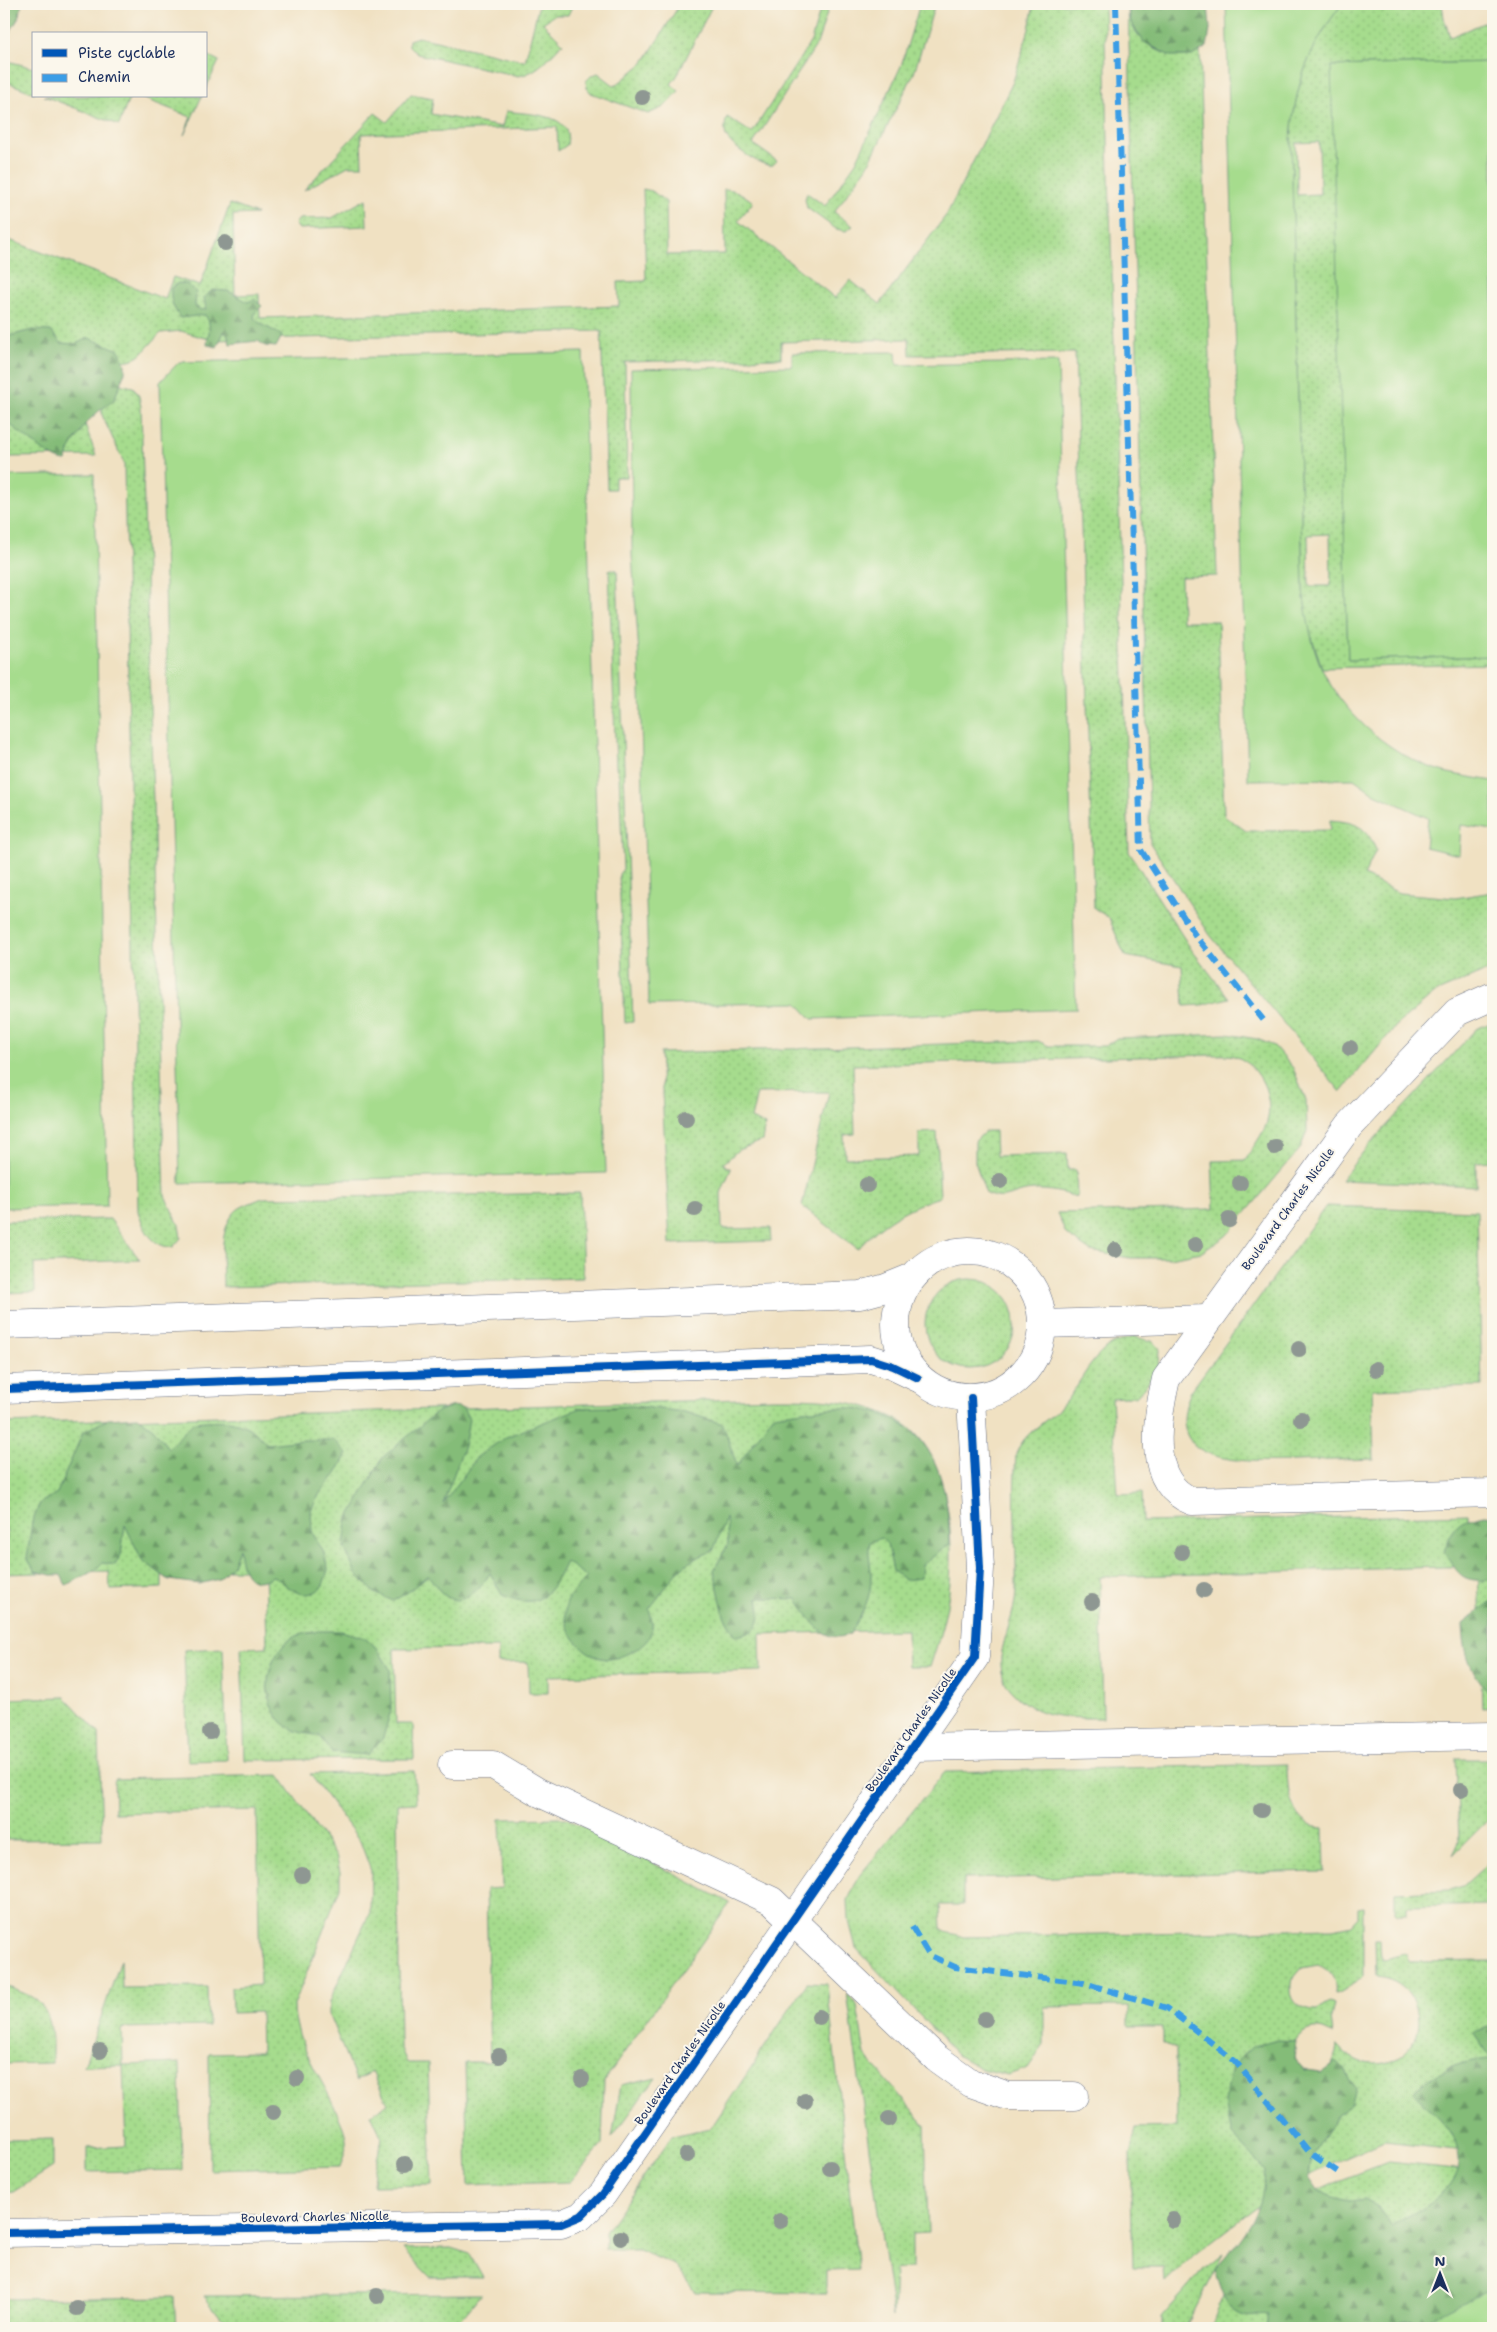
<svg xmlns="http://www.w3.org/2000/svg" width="1497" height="2332" font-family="'Shantell Sans',sans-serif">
	<defs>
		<pattern id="grass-dots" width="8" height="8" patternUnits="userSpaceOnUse" patternTransform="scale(1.25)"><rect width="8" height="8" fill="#a6dc8d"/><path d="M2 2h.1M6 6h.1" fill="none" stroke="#8ebd7c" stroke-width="1.8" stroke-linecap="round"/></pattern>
		<pattern id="forest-firs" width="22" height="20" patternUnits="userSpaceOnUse" patternTransform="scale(1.25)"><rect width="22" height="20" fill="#84bc78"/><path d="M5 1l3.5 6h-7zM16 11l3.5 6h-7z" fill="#6b9966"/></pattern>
	</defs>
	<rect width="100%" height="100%" fill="#fbf7ec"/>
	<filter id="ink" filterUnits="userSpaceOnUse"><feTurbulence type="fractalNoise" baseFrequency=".02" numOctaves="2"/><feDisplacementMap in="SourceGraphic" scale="10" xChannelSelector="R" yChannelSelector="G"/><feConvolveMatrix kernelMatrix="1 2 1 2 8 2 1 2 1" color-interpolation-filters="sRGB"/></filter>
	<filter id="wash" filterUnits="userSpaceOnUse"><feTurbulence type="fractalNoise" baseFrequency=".0096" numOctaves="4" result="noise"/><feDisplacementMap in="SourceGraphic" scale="20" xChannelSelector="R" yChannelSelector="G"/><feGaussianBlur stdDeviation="1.12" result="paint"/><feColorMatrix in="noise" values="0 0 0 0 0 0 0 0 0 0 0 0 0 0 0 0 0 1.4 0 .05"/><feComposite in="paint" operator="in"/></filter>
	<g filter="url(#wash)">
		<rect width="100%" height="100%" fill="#f0e1c2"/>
		<g fill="url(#grass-dots)" stroke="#608676" fill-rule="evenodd">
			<path d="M539 4H573L568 15H554L543 23 563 43C549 57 539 72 519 76L417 54 409 46V40L418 37 525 61Z"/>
			<polygon points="680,4 713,4 677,76 671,84 679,91 664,107 648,114 591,93 587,88 586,81 591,76 598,73 615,86 644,62"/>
			<path d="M822 4H830L817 44 753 144 777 161 773 165C763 168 730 146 726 136 724 131 725 122 727 117L752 133 811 41Z"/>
			<polygon points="920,4 935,4 914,73 867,167 834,212 853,226 846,231 836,229 807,208 805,199 807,193 825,206 856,162 901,66"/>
			<path d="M1034 4H1104L1129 852 1191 949 1229 998 1202 1005 1184 1006 1182 966 1125 956 1109 918 1094 908 1075 353 910 355 909 339 781 342V358L625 362 627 477H615V489H607L601 331 212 340 181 331 161 333C136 358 143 361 105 362L84 421 96 456 4 457V238L165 299 173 277 200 286 230 204 257 214 233 215 235 295 259 294 260 318 619 306 618 282 646 281 643 189 652 191 666 202 667 255 725 254 724 189C736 189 744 195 753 202L738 221 835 298 850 280 880 304 947 214 1013 82 1029 29Z"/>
			<path d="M1128 4C1129 10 1129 18 1131 23 1142 48 1176 65 1200 51L1217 576 1181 577 1182 621H1218L1224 815 1246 831 1330 830V820C1356 822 1367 826 1376 850L1364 876 1399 893 1455 898 1493 892V968L1435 993 1396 1026 1341 1092 1210 935 1150 843Z"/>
			<path d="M1342 4H1442L1444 18 1450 37 1493 19V62L1332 66 1348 660 1493 656V664L1322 668 1308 626 1303 591 1291 138C1295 84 1309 47 1342 4ZM1319 142 1320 194 1297 195 1296 143ZM1330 534 1331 586H1309L1308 535Z"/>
			<polygon points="209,56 219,61 206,88 206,60"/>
			<polygon points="4,60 34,68 34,93 4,81"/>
			<path d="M411 94 433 98 431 114 502 127 506 111C530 115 574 112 567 145L558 151 557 127 361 134 362 166H348L304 190 375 113 387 122Z"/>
			<polygon points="44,96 130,96 119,125"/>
			<polygon points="137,96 202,96 184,135 191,117"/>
			<polygon points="366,199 367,226 299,229 295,224 299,219 332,218"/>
			<path d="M119 384 133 387 139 396 141 407 165 1196 179 1225 181 1238 173 1247C153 1248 143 1229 138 1211L124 463 102 415V401Z"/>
			<polygon points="609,570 617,570 633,1022 625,1023 619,874 623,869 619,775 616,767"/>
			<polygon points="1493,1022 1493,1161 1476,1162 1476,1186 1341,1180 1368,1146 1476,1029"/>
			<path d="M1227 1034 1257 1039 1274 1046 1293 1068 1306 1100 1307 1131 1300 1149 1226 1236 1202 1252 1169 1258H1130L1090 1251 1066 1234 1057 1213 1214 1209 1212 1161 1245 1160C1252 1148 1263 1135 1267 1122 1274 1098 1261 1067 1237 1057 1229 1054 1218 1055 1210 1055L853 1065 855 1134 844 1135 845 1158 919 1156V1133L937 1132 940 1197C907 1207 880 1223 858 1249L802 1206 829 1092 757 1093 751 1119 765 1125 762 1141 738 1150 723 1164 731 1169 721 1193 722 1229 770 1228 771 1241 670 1244 660 1053 1038 1041 1049 1046H1105L1117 1038Z"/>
			<path d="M986 1131H995L996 1156 1067 1154 1068 1170H1076L1077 1197C1063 1193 1049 1189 1034 1190 1012 1191 1008 1203 986 1194L975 1162V1141Z"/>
			<path d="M580 1193 583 1278 223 1287C223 1265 218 1232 234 1213 239 1206 254 1202 262 1198Z"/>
			<path d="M1326 1206 1477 1211 1482 1386 1372 1389 1374 1459C1347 1460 1320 1460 1294 1461 1245 1462 1159 1467 1191 1391Z"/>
			<polygon points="110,1219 140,1260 34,1264 35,1292 4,1293 4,1221"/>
			<circle cx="970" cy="1324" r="45"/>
			<path d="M1135 1337 1152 1341 1160 1348 1159 1369 1137 1396 1112 1398 1118 1494 1142 1493 1143 1522 1468 1514 1469 1544H1493V1707L1482 1708 1478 1566 1100 1577 1103 1718C1070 1718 1040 1719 1015 1695 1004 1685 1000 1672 1001 1657 1004 1635 1015 1614 1016 1591 1017 1546 1012 1499 1016 1454 1023 1433 1045 1423 1060 1408 1077 1390 1085 1367 1104 1350 1112 1343 1124 1339 1135 1337Z"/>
			<path d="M772 1398C816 1398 857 1398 898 1420 948 1447 954 1531 950 1582 948 1611 939 1639 930 1667H908L907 1630 760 1634 761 1671 548 1676V1693H529L528 1662 498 1663V1648L394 1649 396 1724H413L414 1759 245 1760 241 1648 267 1647 265 1570H162V1588L110 1590 109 1571 4 1574 7 1531 4 1526V1423Z"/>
			<polygon points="223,1648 227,1760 188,1761 184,1650"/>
			<polygon points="65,1697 99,1733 102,1839 4,1840 4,1699"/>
			<polygon points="1456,1759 1493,1759 1493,1815 1453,1855 1459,1842"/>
			<path d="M1287 1764C1287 1789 1290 1828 1324 1828L1325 1871 963 1879V1905H940L941 1929C949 1935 955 1933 963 1937L1333 1929 1351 1925 1357 1918V1908L1363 1907V1978C1354 1982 1343 1993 1335 1994 1337 1980 1331 1970 1318 1965L1302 1968 1292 1980C1287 1998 1299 2010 1317 2010L1330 2002 1334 2004 1331 2019 1333 2034C1328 2033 1324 2029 1318 2029 1312 2028 1305 2031 1300 2035 1273 2062 1332 2100 1338 2045 1348 2057 1359 2064 1375 2064 1431 2063 1433 1981 1376 1976L1375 1940H1380L1381 1959C1391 1959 1398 1954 1407 1954L1408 1962 1493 1961V2159L1472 2151 1385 2141 1325 2167 1277 2191 1195 2254 1165 2283 1164 2267H1133L1130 2155 1136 2128 1177 2127 1176 2049 1163 2043V2027H1129V2006L1044 2007V2045L1028 2068 1008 2075 982 2069 958 2056 856 1948 849 1921 848 1900 859 1876 945 1772Z"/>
			<polygon points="414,1771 416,1803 397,1804 400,2046 407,2063 428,2063 432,2185 373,2186 374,2172 382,2138 371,2114 388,2104 372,2072 356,2080 329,2015 329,2002 370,1912 371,1871 360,1841 310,1774"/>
			<path d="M279 1775 336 1856 340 1872V1888L294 2005C294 2044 324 2080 338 2115 342 2125 347 2134 346 2145 346 2152 342 2160 340 2167L210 2170 209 2053 261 2052 260 2012 232 2013 231 1987 260 1985 257 1810 115 1813 114 1779Z"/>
			<polygon points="566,1818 730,1903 604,2081 602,2145 570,2182 468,2185 465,2062 490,2062 486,1889 502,1888 500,1819"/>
			<polygon points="1493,1859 1493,1905 1407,1907 1407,1914 1398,1914 1395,1912 1395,1892 1450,1890 1463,1886"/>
			<polygon points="121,1960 122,1988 207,1987 208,2026 122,2028 123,2065 180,2063 182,2170 87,2172 87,2148 126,2146 123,2065 84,2066"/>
			<polygon points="807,1983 827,1984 858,2270 826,2271 826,2293 695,2292 675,2265 638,2250 605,2250 605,2232 672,2136 711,2128"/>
			<path d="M4 1987C10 1987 16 1990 23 1993 55 2005 52 2035 52 2063L4 2064Z"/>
			<polygon points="847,1993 857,2005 865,2055 925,2125 928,2233 912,2234 912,2268 895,2269 893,2317"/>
			<polygon points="656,2077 612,2138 621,2085"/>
			<polygon points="53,2139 53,2167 14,2192 4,2193 4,2140"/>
			<polygon points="1388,2162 1474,2171 1493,2179 1493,2308 1484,2291 1412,2328 1210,2328 1251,2234 1289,2205 1341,2180"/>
			<polygon points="451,2248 470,2254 483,2277 430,2277 403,2249"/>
			<polygon points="1223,2254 1185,2328 1161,2328 1161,2318 1204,2269"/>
			<polygon points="481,2294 453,2328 440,2328 426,2318 418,2328 243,2328 222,2319 204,2296"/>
			<polygon points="174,2297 176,2328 4,2328 4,2299"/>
		</g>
		<g fill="url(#forest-firs)" stroke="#50766b">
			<polygon points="4,4 22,4 18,19 8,35 4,35"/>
			<polygon points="1128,4 1208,4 1210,29 1207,47 1192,56 1170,56 1144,42 1131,23"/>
			<path d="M178 283 187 284 196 292 195 306 201 310 206 309 204 298 212 290 228 291 248 302 254 299 262 306 255 313 254 318C263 327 273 329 282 336L276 347 265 346 258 341 230 344 228 335 224 332 217 347 207 345C208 333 213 325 205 315L180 318C173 307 170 301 171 288Z"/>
			<path d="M32 330 51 331 61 343 75 344 89 338 119 350 125 364V372L114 400 99 411 86 423 70 449 66 461C51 461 18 430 4 420V340L9 336Z"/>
			<path d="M453 1406 463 1408 469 1419 464 1446 443 1504 477 1457 506 1437 580 1408 634 1406 685 1412 723 1424 737 1466 773 1415C798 1412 837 1405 861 1409 935 1423 947 1478 950 1544L922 1565 921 1578 905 1580 893 1571 887 1544 881 1538 870 1542C867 1554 871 1563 871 1574 872 1598 862 1614 850 1634 824 1646 809 1618 797 1599L758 1598C762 1619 762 1632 736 1636L724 1616 714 1570 728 1544 726 1518 713 1551C674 1565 674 1579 649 1609 652 1619 654 1626 650 1635 647 1647 616 1661 605 1659 580 1655 555 1622 569 1598 574 1590 581 1584 587 1577L566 1562C550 1595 540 1611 502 1595L490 1573C480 1589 460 1613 440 1591 436 1586 432 1580 428 1575L408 1592 393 1601 375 1593 356 1574 344 1547 347 1521 383 1457 438 1411Z"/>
			<path d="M137 1417 153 1428 168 1448 194 1422C227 1419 244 1418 267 1444L303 1440H335L347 1454 336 1474 320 1493 311 1510 312 1532 324 1553 328 1570 322 1588C299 1603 292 1587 273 1576 248 1591 241 1569 239 1548L233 1565 219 1579 199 1584 169 1580 142 1560 125 1525 121 1555 115 1565 102 1563 94 1571 66 1585 61 1575H51L35 1571 27 1558 32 1522 40 1503 57 1493 83 1432 108 1419Z"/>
			<path d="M1485 1515 1493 1516V1580C1461 1582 1460 1577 1444 1551 1455 1524 1457 1521 1485 1515Z"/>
			<path d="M1493 1600V1696C1471 1674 1464 1655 1463 1624Z"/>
			<path d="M318 1631H341L363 1637 377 1648 390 1669 391 1710 383 1738 367 1755 332 1752 319 1736C312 1734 303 1734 296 1731 258 1715 260 1661 292 1638 298 1634 310 1633 318 1631Z"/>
			<path d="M1493 2026V2304L1481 2305 1432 2328C1419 2321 1410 2315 1397 2324V2328H1266L1268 2316C1260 2314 1253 2318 1245 2316 1225 2310 1221 2286 1215 2269 1244 2237 1263 2215 1265 2170L1232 2135 1225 2102 1232 2066 1254 2046 1278 2040 1296 2041 1294 2058 1305 2071 1321 2073 1335 2063 1346 2070 1355 2089 1350 2106 1336 2116 1311 2160 1309 2178 1319 2192 1335 2198 1350 2201 1365 2199 1379 2207 1391 2227C1423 2204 1479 2187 1452 2135 1444 2121 1424 2105 1413 2092 1437 2070 1459 2061 1492 2059L1473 2032Z"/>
		</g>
		<g fill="#a6dc8d" stroke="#608676">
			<path d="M1226 4H1342C1309 47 1295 84 1291 138L1303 591C1307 617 1311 644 1322 669 1345 717 1393 757 1444 772 1460 776 1477 778 1493 781V830L1461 825 1459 855 1425 847 1428 818 1375 794 1354 779 1248 780Z"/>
			<polygon points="1493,62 1493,656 1348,660 1331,66"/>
			<polygon points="583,352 606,1173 180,1183 160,382 179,362"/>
			<polygon points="896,352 897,365 1058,362 1076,1009 812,1019 797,1003 649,1005 639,654 632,555 631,369 792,366 792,353"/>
			<polygon points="94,474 107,1206 4,1208 4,476"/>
			<polygon points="1485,2291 1493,2308 1493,2328 1412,2328"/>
		</g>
	</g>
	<g filter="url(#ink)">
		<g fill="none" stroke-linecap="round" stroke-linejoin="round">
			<g stroke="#666d81" stroke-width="29">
				<g id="minor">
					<path d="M1493 996 1457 1012 1349 1126 1166 1379C1157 1417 1145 1483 1192 1501L1493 1493"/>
					<circle cx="969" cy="1324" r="73"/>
					<polyline points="1043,1324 1207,1319"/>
					<polyline points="4,1325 860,1295 886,1288 913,1277"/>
					<polyline points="4,1389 871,1359 893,1366 918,1378"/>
					<polyline points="913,1747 1493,1736"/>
					<polyline points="452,1765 493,1765 538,1792 772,1901 936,2058 971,2083 1008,2096 1074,2096"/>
					<polyline points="4,2233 561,2224 581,2216 603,2194 975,1657 980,1568 971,1398"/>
				</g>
			</g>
			<use href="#minor" stroke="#fff" stroke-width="28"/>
			<g stroke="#3b9de6" stroke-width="6" stroke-dasharray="12 6" stroke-linecap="butt">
				<polyline points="1116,4 1141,850 1195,935 1265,1022"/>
				<polyline points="912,1927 929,1955 955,1967 1084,1983 1167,2008 1235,2061 1310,2153 1338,2172"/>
			</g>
			<g stroke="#fbf7ec" stroke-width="11">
				<g id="cycleway">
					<polyline points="4,1389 871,1359 893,1366 918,1378"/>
					<polyline points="4,2233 561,2224 581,2216 603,2194 975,1657 980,1568 971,1398"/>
				</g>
			</g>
			<use href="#cycleway" stroke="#0057b8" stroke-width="8"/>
		</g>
		<g fill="#8e9792">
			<circle cx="642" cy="97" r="8"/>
			<circle cx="225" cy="243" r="8"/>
			<circle cx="1350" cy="1048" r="8"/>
			<circle cx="686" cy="1118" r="8"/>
			<circle cx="1275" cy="1147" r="8"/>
			<circle cx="1000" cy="1181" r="8"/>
			<circle cx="1240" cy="1183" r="8"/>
			<circle cx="867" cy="1185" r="8"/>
			<circle cx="695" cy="1209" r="8"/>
			<circle cx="1229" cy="1220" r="8"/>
			<circle cx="1195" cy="1245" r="8"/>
			<circle cx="1115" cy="1250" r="8"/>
			<circle cx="1299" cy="1349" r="8"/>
			<circle cx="1376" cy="1369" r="8"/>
			<circle cx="1301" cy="1419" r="8"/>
			<circle cx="1182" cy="1552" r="8"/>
			<circle cx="1204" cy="1590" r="8"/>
			<circle cx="1092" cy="1602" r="8"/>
			<circle cx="210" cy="1732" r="8"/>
			<circle cx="1461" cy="1790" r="8"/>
			<circle cx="1261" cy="1810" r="8"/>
			<circle cx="302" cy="1875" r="8"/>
			<circle cx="819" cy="2017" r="8"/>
			<circle cx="985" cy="2019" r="8"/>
			<circle cx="100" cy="2051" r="8"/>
			<circle cx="499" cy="2056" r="8"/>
			<circle cx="297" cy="2078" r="8"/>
			<circle cx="582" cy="2079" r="8"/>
			<circle cx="805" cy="2101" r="8"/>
			<circle cx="273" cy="2112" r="8"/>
			<circle cx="889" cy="2119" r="8"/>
			<circle cx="687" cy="2155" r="8"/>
			<circle cx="405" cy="2164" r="8"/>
			<circle cx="830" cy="2168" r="8"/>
			<circle cx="1173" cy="2220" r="8"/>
			<circle cx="780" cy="2221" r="8"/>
			<circle cx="621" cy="2238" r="8"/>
			<circle cx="377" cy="2296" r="8"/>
			<circle cx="77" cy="2308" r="8"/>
		</g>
	</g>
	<g text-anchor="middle" stroke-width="4" stroke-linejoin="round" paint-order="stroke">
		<g font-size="12" fill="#1b2f5e" stroke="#fbf7ec">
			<text transform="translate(1288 1209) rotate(-54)" y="4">Boulevard Charles Nicolle</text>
			<text transform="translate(911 1730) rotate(-55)" y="4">Boulevard Charles Nicolle</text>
			<text transform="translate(680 2063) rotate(-55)" y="4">Boulevard Charles Nicolle</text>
			<text transform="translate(315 2217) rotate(-1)" y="4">Boulevard Charles Nicolle</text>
		</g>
	</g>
	<rect width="1497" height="2332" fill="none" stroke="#fbf7ec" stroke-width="20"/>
	<rect x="32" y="32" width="175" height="65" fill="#fbf7ec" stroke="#a1a7b3"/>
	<rect x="42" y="49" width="25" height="8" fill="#0057b8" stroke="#a1a7b3"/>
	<text x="78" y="58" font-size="15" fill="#1b2f5e">Piste cyclable</text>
	<rect x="42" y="74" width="25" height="8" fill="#3b9de6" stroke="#a1a7b3"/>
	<text x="78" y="82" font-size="15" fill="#1b2f5e">Chemin</text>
	<g transform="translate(1440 2274)" stroke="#fbf7ec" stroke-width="4" paint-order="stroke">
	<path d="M0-4L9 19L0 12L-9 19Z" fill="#1b2f5e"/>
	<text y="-8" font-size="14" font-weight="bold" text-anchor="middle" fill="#1b2f5e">N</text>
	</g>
</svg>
